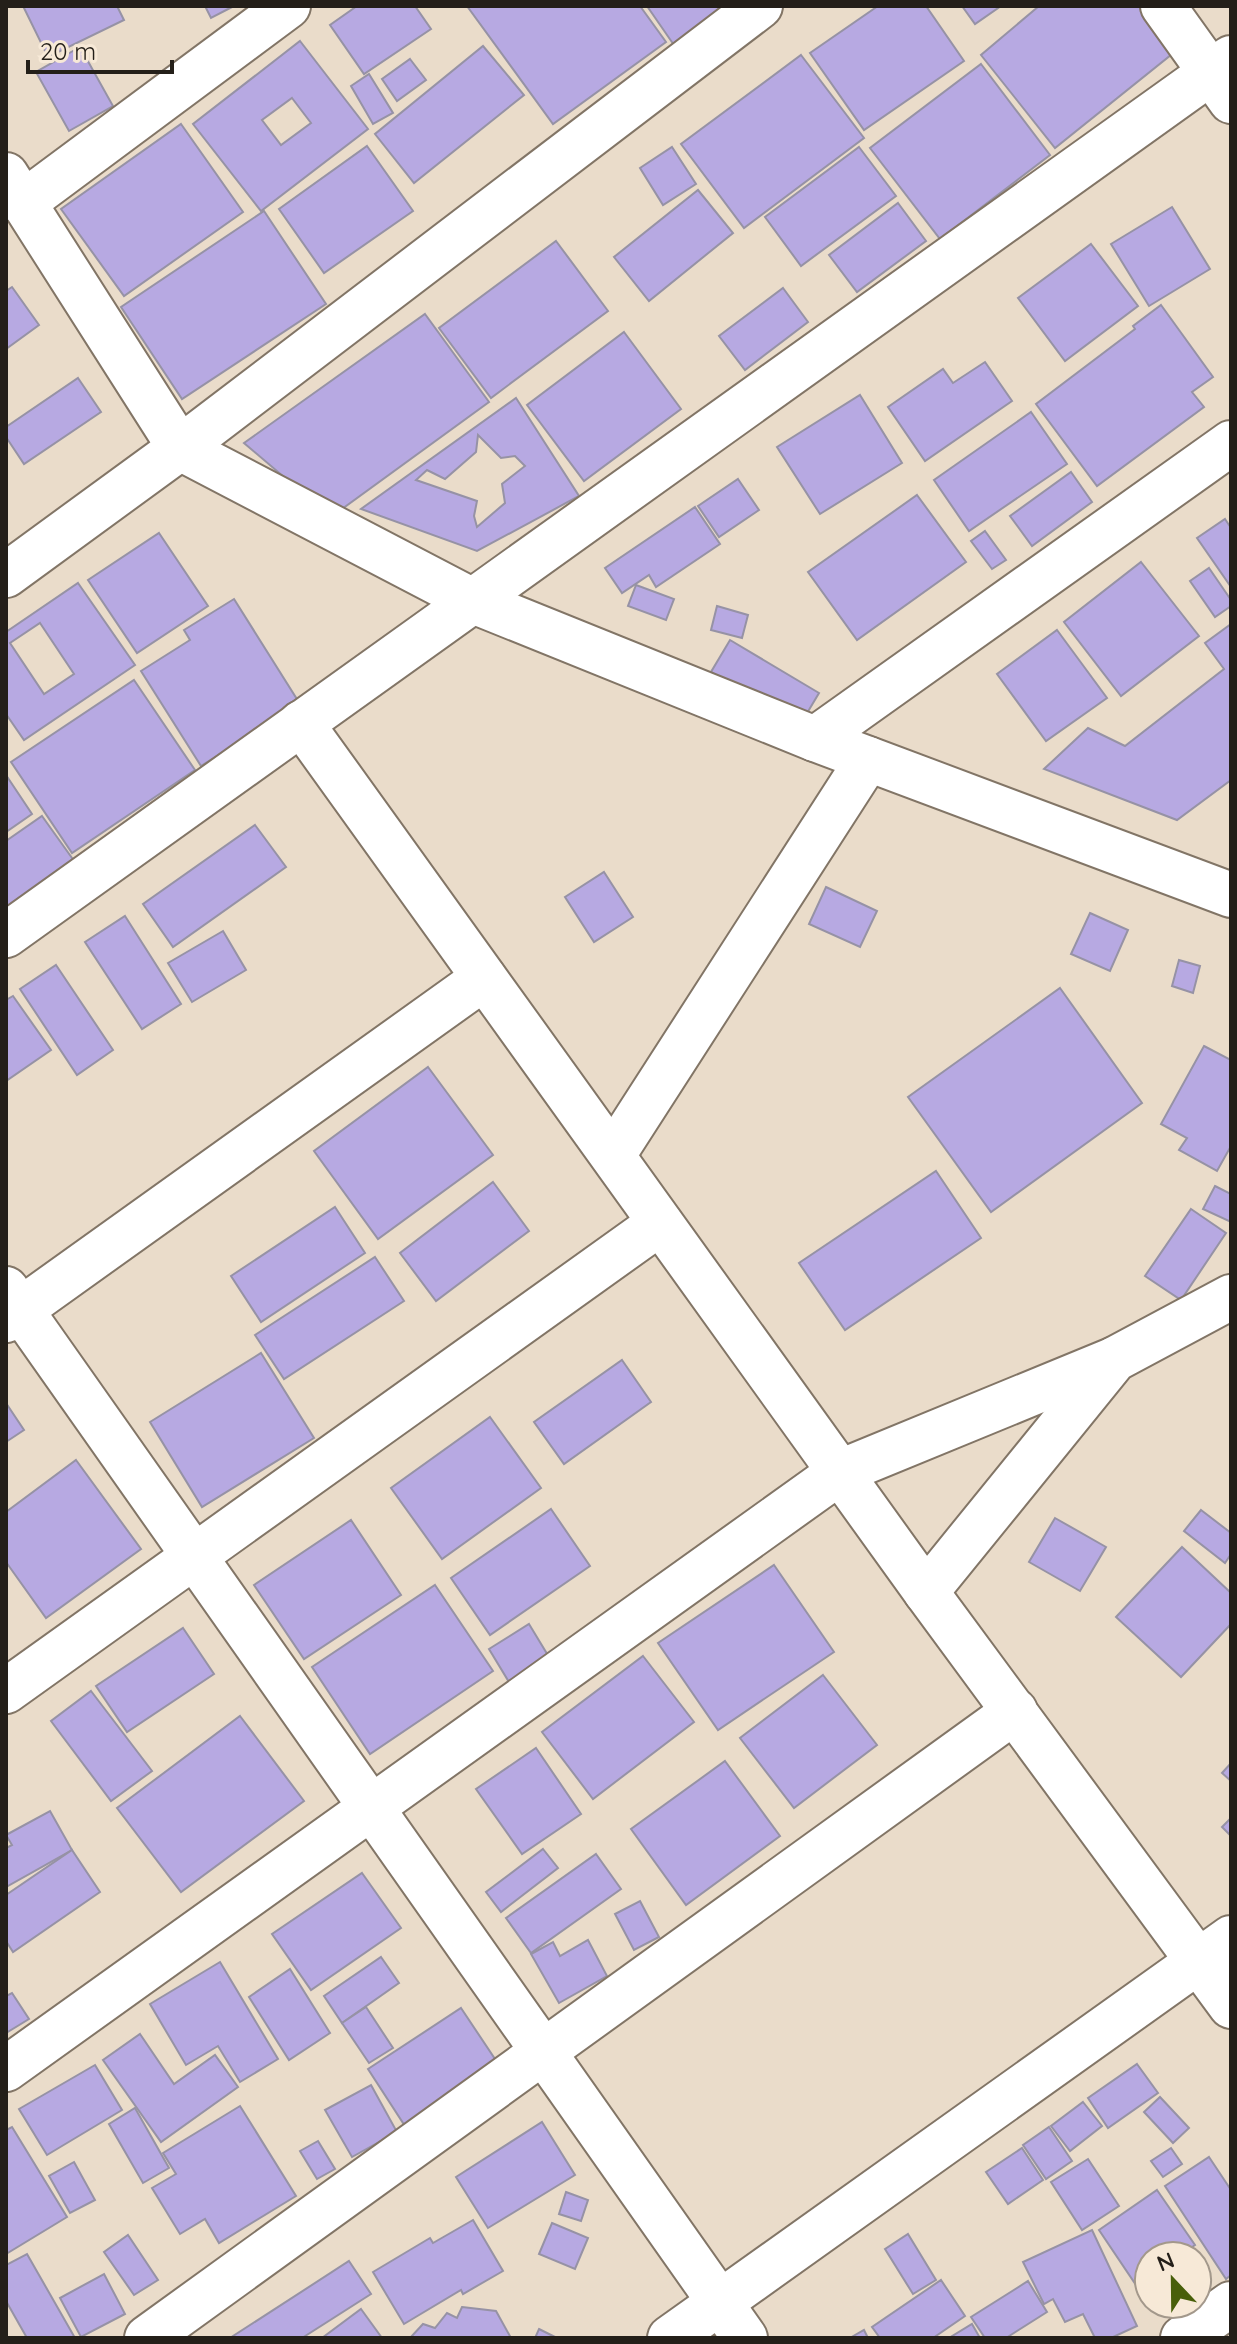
<svg xmlns="http://www.w3.org/2000/svg" width="1237" height="2344" font-family="Quicksand,sans-serif">
	<rect width="100%" height="100%" fill="#eadcca"/>
	<g fill="#b7a9e2" stroke="#9692a5" stroke-width="2" fill-rule="evenodd">
		<polygon points="23,6 117,6 124,20 48,57"/>
		<polygon points="205,6 234,6 211,18"/>
		<polygon points="357,6 415,6 431,29 364,74 330,25"/>
		<polygon points="467,6 640,6 666,42 553,124"/>
		<polygon points="647,6 720,6 726,15 676,48"/>
		<polygon points="878,6 926,6 964,61 864,130 810,53"/>
		<polygon points="962,6 1001,6 975,24"/>
		<polygon points="1039,6 1147,6 1182,46 1055,148 981,55"/>
		<path d="M300 41 368 129 261 211 193 124ZM292 98 311 123 281 145 262 120Z"/>
		<polygon points="483,46 524,95 414,183 375,134"/>
		<polygon points="80,47 113,106 69,131 36,72"/>
		<polygon points="801,55 864,138 744,228 681,144"/>
		<polygon points="410,59 426,80 397,101 382,79"/>
		<polygon points="981,64 1050,155 940,239 870,148"/>
		<polygon points="369,74 393,113 373,124 351,86"/>
		<polygon points="181,124 243,212 124,296 61,209"/>
		<polygon points="367,146 413,211 324,273 279,209"/>
		<polygon points="672,147 696,184 663,205 640,168"/>
		<polygon points="859,147 896,196 801,266 765,217"/>
		<polygon points="698,190 733,233 649,301 614,257"/>
		<polygon points="898,203 926,241 857,292 829,255"/>
		<polygon points="1172,207 1210,269 1149,306 1111,244"/>
		<polygon points="264,211 326,304 182,399 121,307"/>
		<polygon points="556,241 608,311 491,398 439,328"/>
		<polygon points="1091,244 1138,306 1065,361 1018,298"/>
		<polygon points="12,287 39,325 6,349 6,291"/>
		<polygon points="783,288 808,322 745,370 719,336"/>
		<polygon points="1161,305 1213,377 1192,392 1204,407 1097,486 1036,404 1135,329 1133,326"/>
		<polygon points="425,314 489,402 331,517 244,443"/>
		<polygon points="624,332 681,409 584,481 527,405"/>
		<polygon points="985,362 1012,401 925,461 888,407 943,369 953,383"/>
		<polygon points="78,378 101,412 24,464 6,437 6,427"/>
		<polygon points="860,395 902,463 820,514 777,447"/>
		<path d="M516 398 579 496 477 551 361 509ZM478 435 501 458 515 456 525 466 502 484 505 503 477 527 474 516 477 501 416 480 427 470 445 479 476 452Z"/>
		<polygon points="1031,412 1067,464 969,531 934,480"/>
		<polygon points="1071,472 1092,502 1032,546 1010,516"/>
		<polygon points="738,479 759,510 719,537 698,506"/>
		<polygon points="917,495 966,562 857,640 808,572"/>
		<polygon points="695,507 720,544 656,587 649,575 622,593 605,568"/>
		<polygon points="1225,519 1231,528 1231,587 1197,538"/>
		<polygon points="985,531 1006,560 992,569 971,541"/>
		<polygon points="159,533 208,606 137,653 88,580"/>
		<polygon points="1141,562 1199,636 1121,696 1064,622"/>
		<polygon points="1209,568 1231,600 1231,606 1215,617 1190,581"/>
		<path d="M78 583 135 665 24 740 6 714V632ZM40 623 74 674 44 694 10 643Z"/>
		<polygon points="636,585 674,599 666,620 628,606"/>
		<polygon points="234,599 300,704 201,766 141,671 190,640 184,630"/>
		<polygon points="717,606 748,615 742,638 711,630"/>
		<polygon points="1231,624 1231,780 1177,820 1044,769 1088,728 1125,746 1224,669 1205,643"/>
		<polygon points="1057,630 1107,698 1046,741 997,674"/>
		<polygon points="730,640 819,693 800,725 711,672"/>
		<polygon points="134,680 195,770 72,853 11,762"/>
		<polygon points="6,775 32,814 6,832"/>
		<polygon points="42,816 77,865 6,915 6,841"/>
		<polygon points="255,825 286,867 173,947 143,904"/>
		<polygon points="604,872 633,917 594,942 565,897"/>
		<polygon points="826,887 877,911 860,947 809,924"/>
		<polygon points="1090,913 1128,930 1110,971 1071,954"/>
		<polygon points="125,916 181,1004 142,1029 85,942"/>
		<polygon points="223,931 246,970 192,1002 168,963"/>
		<polygon points="1179,960 1200,966 1193,993 1172,986"/>
		<polygon points="56,965 113,1050 77,1075 20,989"/>
		<polygon points="1060,988 1142,1103 991,1212 908,1097"/>
		<polygon points="13,996 51,1050 6,1081 6,1000"/>
		<polygon points="1204,1046 1231,1060 1231,1146 1217,1171 1179,1150 1187,1138 1161,1124"/>
		<polygon points="428,1067 493,1155 378,1239 314,1151"/>
		<polygon points="936,1171 981,1238 845,1330 799,1263"/>
		<polygon points="493,1182 529,1231 436,1301 400,1253"/>
		<polygon points="1215,1186 1231,1194 1231,1222 1203,1209"/>
		<polygon points="335,1207 365,1253 261,1322 231,1276"/>
		<polygon points="1191,1209 1226,1233 1181,1300 1145,1276"/>
		<polygon points="375,1257 404,1301 284,1379 255,1335"/>
		<polygon points="261,1353 314,1438 202,1507 150,1422"/>
		<polygon points="622,1360 651,1402 564,1464 534,1422"/>
		<polygon points="6,1403 24,1430 6,1442"/>
		<polygon points="490,1417 541,1488 442,1559 391,1488"/>
		<polygon points="76,1460 141,1549 46,1618 6,1562 6,1512"/>
		<polygon points="551,1509 590,1566 490,1635 451,1578"/>
		<polygon points="1201,1510 1231,1533 1231,1554 1225,1563 1184,1531"/>
		<polygon points="1055,1518 1106,1547 1080,1591 1029,1562"/>
		<polygon points="351,1520 401,1595 304,1659 254,1585"/>
		<polygon points="1182,1547 1231,1593 1231,1624 1181,1677 1116,1617"/>
		<polygon points="774,1565 834,1652 718,1730 658,1643"/>
		<polygon points="435,1585 493,1671 370,1754 312,1667"/>
		<polygon points="529,1624 552,1662 512,1687 489,1649"/>
		<polygon points="183,1628 214,1674 127,1732 96,1686"/>
		<polygon points="643,1656 694,1722 593,1799 542,1732"/>
		<polygon points="823,1675 877,1745 794,1808 740,1738"/>
		<polygon points="91,1691 152,1771 111,1801 51,1721"/>
		<polygon points="240,1716 304,1801 181,1892 117,1808"/>
		<polygon points="536,1748 581,1814 522,1854 476,1789"/>
		<polygon points="725,1761 780,1836 686,1905 631,1829"/>
		<polygon points="1231,1763 1231,1781 1222,1773"/>
		<polygon points="50,1811 72,1850 6,1887 6,1848 12,1845 6,1835"/>
		<polygon points="1231,1818 1231,1836 1222,1827"/>
		<polygon points="543,1849 558,1868 501,1912 486,1892"/>
		<polygon points="72,1850 100,1892 13,1952 6,1941 6,1895"/>
		<polygon points="596,1854 621,1889 531,1953 506,1918"/>
		<polygon points="362,1873 401,1928 311,1990 272,1934"/>
		<polygon points="640,1901 659,1937 634,1950 615,1914"/>
		<polygon points="588,1940 607,1976 559,2003 531,1954 553,1942 560,1956"/>
		<polygon points="381,1957 399,1983 342,2023 324,1996"/>
		<polygon points="220,1962 278,2059 240,2082 218,2046 186,2065 150,2004"/>
		<polygon points="290,1969 330,2033 289,2060 249,1997"/>
		<polygon points="12,1993 29,2019 6,2033 6,1996"/>
		<polygon points="366,2007 393,2048 369,2063 342,2023"/>
		<polygon points="461,2008 499,2065 405,2126 368,2069"/>
		<polygon points="140,2034 174,2084 215,2055 238,2087 161,2142 103,2060"/>
		<polygon points="1137,2064 1158,2093 1108,2128 1088,2098"/>
		<polygon points="95,2065 122,2110 47,2155 19,2109"/>
		<polygon points="371,2085 397,2132 352,2157 325,2110"/>
		<polygon points="1160,2097 1189,2128 1173,2143 1144,2112"/>
		<polygon points="1083,2102 1102,2126 1070,2151 1051,2126"/>
		<polygon points="240,2106 296,2196 219,2243 205,2219 180,2234 152,2188 176,2174 163,2153"/>
		<polygon points="135,2108 169,2168 143,2183 109,2124"/>
		<polygon points="542,2122 575,2175 488,2228 456,2177"/>
		<polygon points="12,2127 67,2217 6,2254 6,2130"/>
		<polygon points="1049,2127 1072,2161 1046,2179 1023,2145"/>
		<polygon points="318,2141 335,2169 317,2179 300,2151"/>
		<polygon points="1022,2148 1043,2180 1008,2204 986,2172"/>
		<polygon points="1171,2148 1182,2164 1163,2177 1151,2161"/>
		<polygon points="1209,2157 1231,2190 1231,2275 1226,2279 1165,2186"/>
		<polygon points="1088,2159 1119,2206 1082,2230 1051,2182"/>
		<polygon points="74,2162 95,2200 70,2213 49,2176"/>
		<polygon points="1157,2190 1195,2245 1179,2256 1149,2256 1149,2276 1136,2285 1099,2230"/>
		<polygon points="566,2192 588,2200 581,2221 559,2214"/>
		<polygon points="473,2220 503,2271 463,2294 461,2290 404,2324 373,2272 430,2238 433,2243"/>
		<polygon points="552,2223 588,2238 575,2269 539,2254"/>
		<polygon points="1092,2230 1137,2326 1111,2338 1095,2338 1083,2314 1065,2322 1053,2299 1044,2304 1023,2262"/>
		<polygon points="908,2234 936,2280 913,2294 885,2249"/>
		<polygon points="128,2235 158,2280 134,2295 104,2252"/>
		<polygon points="27,2254 75,2338 27,2338 6,2301 6,2265"/>
		<polygon points="349,2261 371,2294 302,2338 230,2338"/>
		<polygon points="104,2274 125,2314 81,2337 60,2298"/>
		<polygon points="941,2280 965,2316 933,2338 880,2338 872,2327"/>
		<polygon points="1028,2281 1047,2312 1006,2338 985,2338 971,2317"/>
		<polygon points="462,2307 496,2311 511,2338 410,2338 423,2324 435,2328 447,2313 457,2318"/>
		<polygon points="361,2309 382,2338 322,2338"/>
		<polygon points="972,2324 980,2338 949,2338"/>
		<polygon points="539,2329 557,2338 535,2338"/>
		<polygon points="864,2330 868,2338 850,2338"/>
	</g>
	<g fill="none" stroke-linecap="round" stroke-linejoin="round">
		<g stroke="#827566" stroke-width="48">
			<g id="minor">
				<polyline points="1163,6 1231,101"/>
				<polyline points="6,175 180,448 473,601 815,739 1231,895"/>
				<polyline points="23,203 288,6"/>
				<polyline points="6,575 180,448 760,6"/>
				<polyline points="301,723 926,1592 1231,2006"/>
				<polyline points="815,739 1231,443"/>
				<polyline points="6,935 1231,58"/>
				<polyline points="613,1155 868,759"/>
				<polyline points="6,1289 745,2338"/>
				<polyline points="6,1320 484,978"/>
				<polyline points="926,1592 1115,1359 1231,1297"/>
				<polyline points="6,1691 660,1223"/>
				<polyline points="6,2069 840,1472 1115,1359"/>
				<polyline points="147,2338 1015,1711"/>
				<polyline points="670,2338 1231,1938"/>
				<polyline points="1183,2338 1231,2304"/>
			</g>
		</g>
		<use href="#minor" stroke="#fff" stroke-width="44"/>
	</g>
	<rect width="1237" height="2344" fill="none" stroke="#241f19" stroke-width="16"/>
	<g transform="translate(1173 2280) rotate(338)"><circle r="38" fill="#f7e9d7" stroke="#a3988b" stroke-width="2"/>
	<path d="M0-6L14 30L0 20L-14 30Z" fill="#485f0a"/>
	<text y="-12" font-size="22" font-weight="bold" text-anchor="middle" fill="#241f19">N</text>
	</g>
	<path d="M28 60v12h144v-12" fill="none" stroke="#241f19" stroke-width="4"/>
	<text x="40" y="60" font-size="24" fill="#241f19" stroke="#f7e9d7" stroke-width="6" paint-order="stroke">20 m</text>
</svg>
